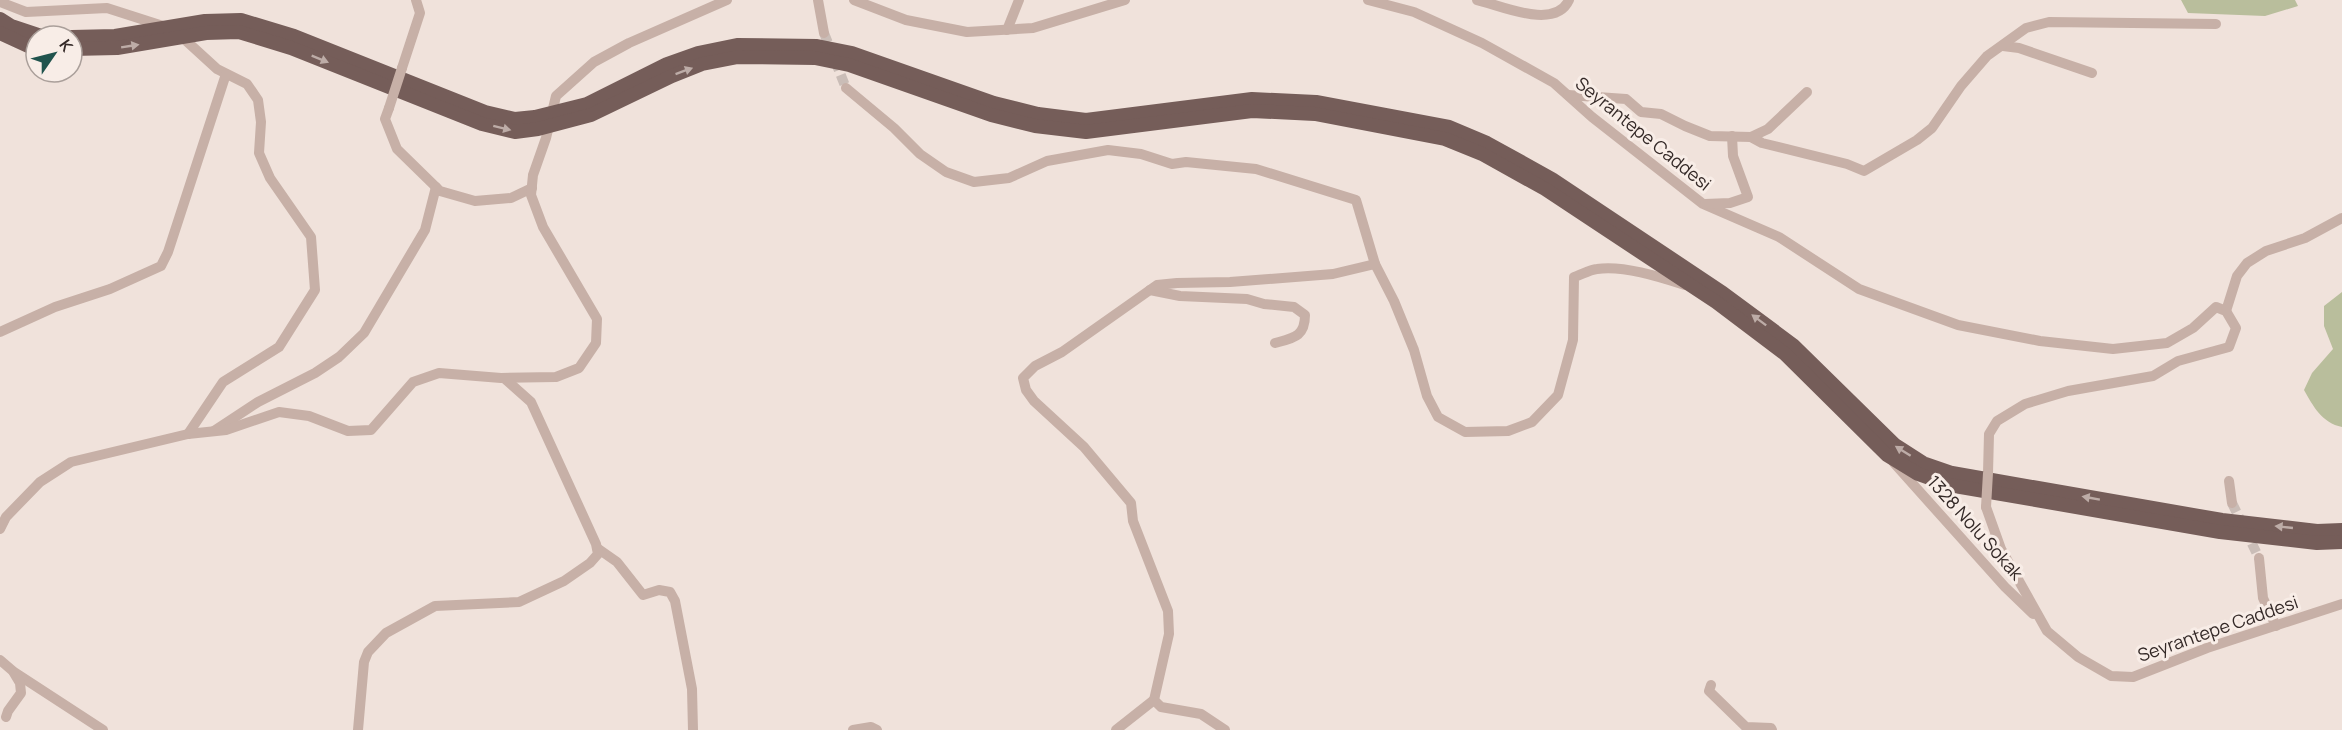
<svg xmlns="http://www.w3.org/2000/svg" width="2342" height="730" font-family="Manrope,sans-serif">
	<rect width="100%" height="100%" fill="#f0e2db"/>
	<g fill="#b9be9c">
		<polygon points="2181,0 2295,0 2298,6 2265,16 2188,13"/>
		<path d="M2342 292V427C2322 423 2313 406 2304 390L2312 373 2333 349 2324 326V306Z"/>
	</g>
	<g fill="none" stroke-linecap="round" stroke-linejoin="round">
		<g stroke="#cabdb7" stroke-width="10" stroke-dasharray="10 5" stroke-linecap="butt">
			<polyline points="824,33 846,88"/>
			<polyline points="2232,503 2259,558"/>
		</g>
		<g stroke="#c7b0a7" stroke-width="10">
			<polyline points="818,0 824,33"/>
			<polyline points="854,0 906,20 967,32 1033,28 1125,0"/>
			<polyline points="1368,0 1414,12 1482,43 1554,83 1592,117 1703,204 1779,237 1859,289 1958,325 2040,341 2113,349 2167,343 2193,328 2216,307 2226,311 2236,328 2229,347 2178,361 2153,376 2068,391 2025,404 1997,421 1989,434 1988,473"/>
			<path d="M1477 0C1500 5 1555 31 1569 0"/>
			<polyline points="0,2 26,12 107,8 163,26"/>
			<polyline points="1007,30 1019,0"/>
			<polyline points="182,37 217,69 247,84 258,100 261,122 259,153 270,178 311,237 315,290 279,347 223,382 188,434"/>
			<polyline points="2003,46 2019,48 2092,73"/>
			<polyline points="402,68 420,13 416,0"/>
			<path d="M846 88 894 128 920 154 946 172 974 182 1009 178 1047 161 1108 150 1141 154 1172 164 1186 162 1256 169 1356 200 1375 264 1394 301 1414 350 1427 396 1438 417 1465 432 1508 431 1532 422 1558 395 1573 340 1574 277C1581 275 1589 270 1597 269 1623 265 1660 277 1685 285"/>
			<polyline points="1568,95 1626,99 1641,112 1661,114 1685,126 1710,136 1751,137 1768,129 1807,92"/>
			<polyline points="389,108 385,119 397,149 440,191 475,201 511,198 532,188"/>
			<polyline points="1751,137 1762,143 1847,164 1864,171 1917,140 1932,128 1961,86 1987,56 2026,28 2049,22 2216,24"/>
			<polyline points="1705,204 1730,203 1748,197 1733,156 1732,136"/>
			<path d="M1150 290 1180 296 1247 299 1264 304 1294 307 1305 315C1305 337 1293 338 1275 343"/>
			<polyline points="2226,311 2237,276 2247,263 2266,251 2305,238 2342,218"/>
			<polyline points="0,332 55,307 110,289 161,266 168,252 226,74"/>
			<polyline points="214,431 258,402 315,373 339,357 364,333 425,230 436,187"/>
			<polyline points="1894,463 2005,587 2033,614"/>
			<polyline points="2229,481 2232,503"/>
			<polyline points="1986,507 2001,549 2047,631 2078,657 2111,676 2133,677 2207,648 2342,604"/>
			<polyline points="0,529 6,517 40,482 71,462 188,434 226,430 279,412 309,416 348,431 371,430 413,382 439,373 501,378 556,377 579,368 596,343 597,319 543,227 531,195 533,175 546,138 556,96 594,62 629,43 727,0"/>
			<polyline points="597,548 617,562 643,595 659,590 670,592 675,601 692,689 693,730"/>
			<polyline points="2259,558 2263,598 2276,626"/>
			<polyline points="0,660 14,672 103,730"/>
			<polyline points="1711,685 1709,691 1746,727 1771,728 1772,730"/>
			<polyline points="6,717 8,711 21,693 20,683 14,673"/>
			<polyline points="358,730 364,662 368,652 386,633 435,606 519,602 564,581 590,563 598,554 596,544 531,402 504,378"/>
			<polyline points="853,730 871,727 877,730"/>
			<polyline points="1116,730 1154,700"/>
			<polyline points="1225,730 1201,714 1161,707 1154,700 1169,634 1168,611 1133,521 1131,503 1084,447 1034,401 1026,390 1023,378 1035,366 1062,352 1157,285 1177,283 1230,282 1333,274 1375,264"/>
		</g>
		<g stroke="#755d59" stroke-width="14">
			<polyline points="0,19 11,26 41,36"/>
			<polyline points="0,33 28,46 36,47"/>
			<polyline points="72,37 115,36 205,21 241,20 294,36 485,112 515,119 535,117 587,104 667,64 698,53 737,45 817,46 852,53 994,103 1038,114 1086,120 1252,99 1316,102 1449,127 1487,143 1552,179 1723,293 1793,345 1895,445 1923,463 1952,473 2222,520 2317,531 2342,530"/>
			<polyline points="72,49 117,48 206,33 239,32 291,48 482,124 515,132 538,129 591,115 672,76 702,64 738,57 815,58 849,65 991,115 1035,126 1086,132 1252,111 1315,114 1445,139 1482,154 1545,189 1716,302 1785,354 1887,455 1918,474 1949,485 2220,532 2317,543 2342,542"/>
		</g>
		<g stroke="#c7b0a7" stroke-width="10">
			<polyline points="389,108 402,68"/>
			<polyline points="1986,507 1988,473"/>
		</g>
	</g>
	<defs><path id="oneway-solid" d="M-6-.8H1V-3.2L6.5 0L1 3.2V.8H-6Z" transform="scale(1.5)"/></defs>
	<g fill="#bdaca7">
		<use href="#oneway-solid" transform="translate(130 46) rotate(-9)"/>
		<use href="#oneway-solid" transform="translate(320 59) rotate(22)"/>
		<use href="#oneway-solid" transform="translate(684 71) rotate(-20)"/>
		<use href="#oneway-solid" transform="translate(502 128) rotate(14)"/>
		<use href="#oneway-solid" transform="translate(1759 320) rotate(-143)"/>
		<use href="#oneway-solid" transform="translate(1903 451) rotate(-148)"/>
		<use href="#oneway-solid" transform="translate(2091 498) rotate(-170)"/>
		<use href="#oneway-solid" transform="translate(2284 527) rotate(-174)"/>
	</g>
	<g text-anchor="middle" stroke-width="6" stroke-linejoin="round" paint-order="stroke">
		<g font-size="18" fill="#342927" stroke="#f8ede7">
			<text transform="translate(1643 134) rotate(39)" y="6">Seyrantepe Caddesi</text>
			<text transform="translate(1975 528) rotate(48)" y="6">1328 Nolu Sokak</text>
			<text transform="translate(2218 629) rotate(-19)" y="6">Seyrantepe Caddesi</text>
		</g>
	</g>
	<g transform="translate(54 54) rotate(55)"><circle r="28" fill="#f8ede7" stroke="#aa9f9a" stroke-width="1.5"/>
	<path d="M0-4.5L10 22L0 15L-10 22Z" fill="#20534d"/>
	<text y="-9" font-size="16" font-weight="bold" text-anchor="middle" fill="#342927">K</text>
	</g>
</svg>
